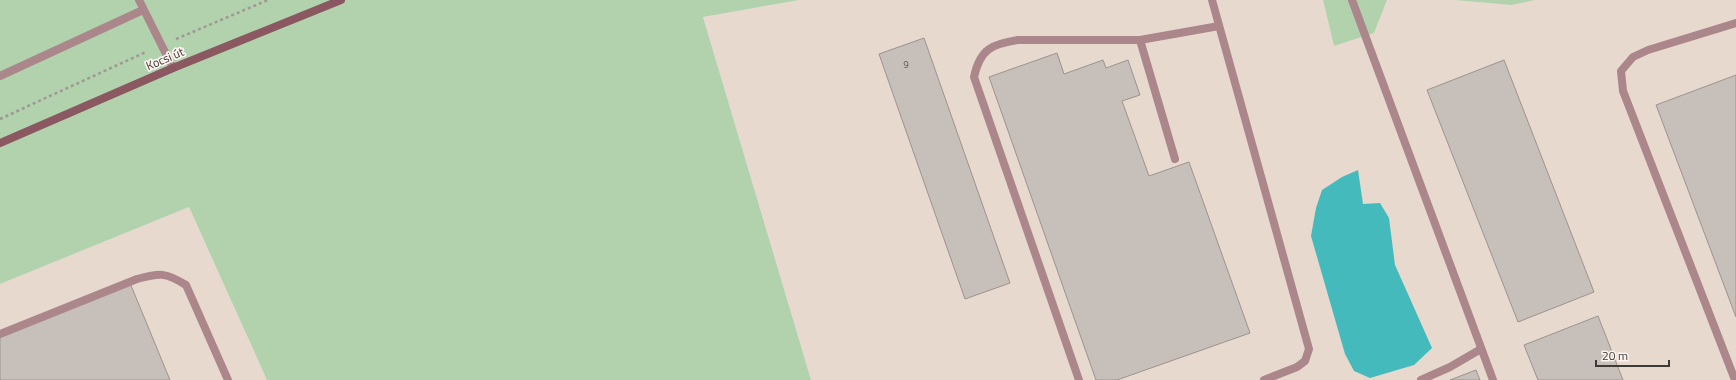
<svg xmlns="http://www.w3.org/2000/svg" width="1736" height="380" font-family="'Titillium Web',sans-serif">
	<rect width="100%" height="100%" fill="#efe5e0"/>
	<g fill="#e8d9cf">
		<polygon points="799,0 1323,0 1334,46 1374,33 1387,0 1454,0 1512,5 1535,0 1736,0 1736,380 811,380 703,17"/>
		<polygon points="189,207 267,380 0,380 0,284"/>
	</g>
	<g fill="#b1d2ac">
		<polygon points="0,0 799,0 703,17 811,380 267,380 189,207 0,284"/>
		<polygon points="1323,0 1387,0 1374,33 1334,46"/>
		<polygon points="1454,0 1535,0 1512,5"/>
	</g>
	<polygon fill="#44babc" points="1358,170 1363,204 1380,203 1389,218 1395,265 1432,348 1414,365 1370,378 1354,371 1345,354 1311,236 1316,208 1322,190 1342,177"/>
	<g fill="#c7bfba" stroke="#9c938f">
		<polygon points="924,38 1010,283 965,299 879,54"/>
		<polygon points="1057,53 1064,74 1103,60 1106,68 1128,60 1140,95 1122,101 1149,176 1189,162 1250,333 1117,380 1096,380 989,77"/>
		<polygon points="1504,60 1594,292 1518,322 1427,90"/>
		<polygon points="1736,75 1736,317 1656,105"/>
		<polygon points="130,283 170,380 0,380 0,336"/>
		<polygon points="1598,316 1623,380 1538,380 1524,345"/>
		<polygon points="1476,370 1480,380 1450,380"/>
	</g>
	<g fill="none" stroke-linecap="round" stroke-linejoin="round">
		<g stroke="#9f9894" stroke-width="2.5" stroke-dasharray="3 3" stroke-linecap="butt">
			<polyline points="176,39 268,0"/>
			<polyline points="0,119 146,52"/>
		</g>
		<g stroke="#ab868b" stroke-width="8">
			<polyline points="139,0 173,68"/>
			<polyline points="1212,0 1309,349 1305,361 1297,367 1264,380"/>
			<polyline points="1352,0 1493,380"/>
			<polyline points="1140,40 1175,159"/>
			<polyline points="0,76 143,10"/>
			<path d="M0 334 137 279C160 273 165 272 186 285L228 380"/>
			<path d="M1079 380 974 77C980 49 992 44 1018 40H1140L1219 26"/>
			<polyline points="1421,380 1450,367 1481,349"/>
			<polyline points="1735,380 1623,91 1621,71 1633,57 1648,50 1736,23"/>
		</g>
		<polyline stroke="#8b5760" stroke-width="8" points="0,143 173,68 341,0"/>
	</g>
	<g text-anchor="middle" stroke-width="3.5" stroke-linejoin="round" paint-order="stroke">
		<g font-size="10" fill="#605a58">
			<text x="906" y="68">9</text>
		</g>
		<g font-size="12" fill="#3d3937" stroke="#fcf3ee">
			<text transform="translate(165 59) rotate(-23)" y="4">Kocsi út</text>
		</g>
	</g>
	<path d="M1596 360v6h73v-6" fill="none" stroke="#3d3937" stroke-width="2"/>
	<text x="1602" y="360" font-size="12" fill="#3d3937" stroke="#fcf3ee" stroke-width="3" paint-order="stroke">20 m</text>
</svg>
